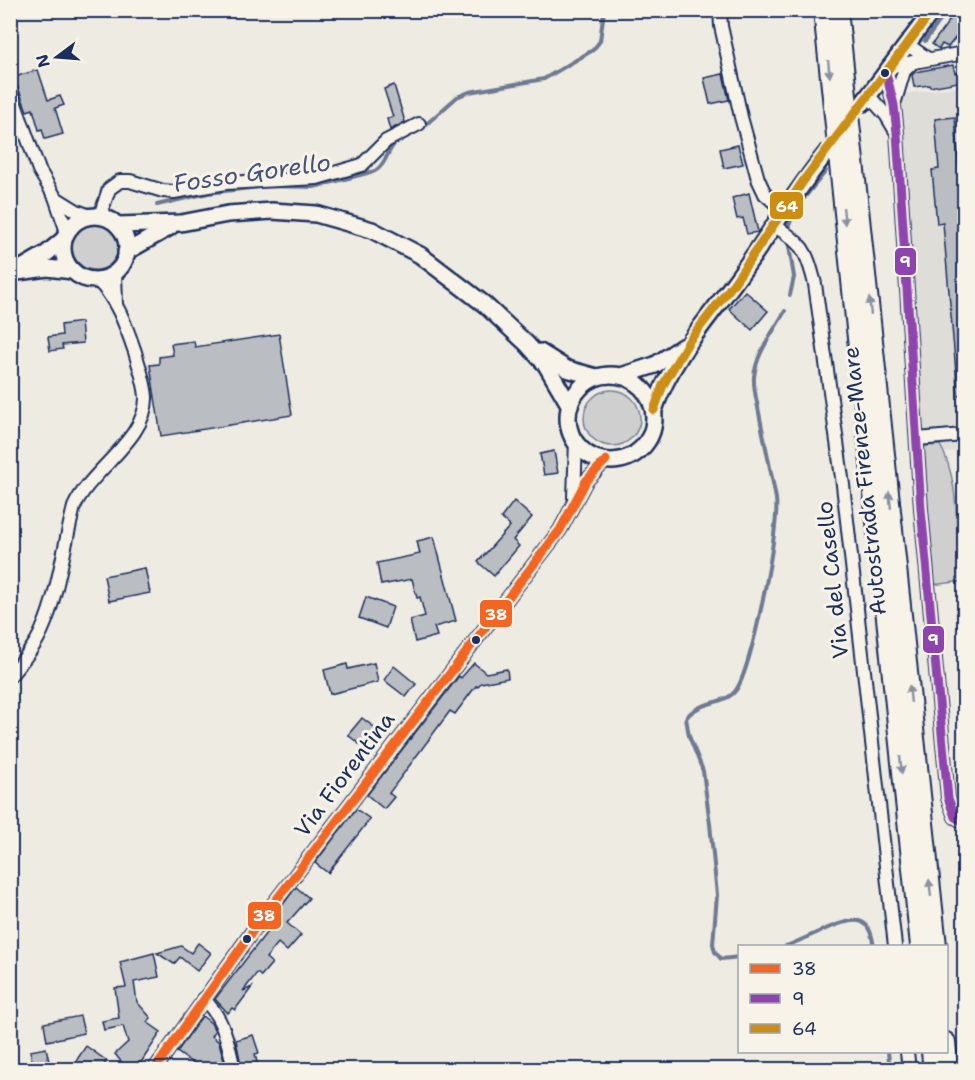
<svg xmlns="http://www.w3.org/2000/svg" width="975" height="1080" font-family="'Shantell Sans',sans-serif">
	<rect width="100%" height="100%" fill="#eeebe2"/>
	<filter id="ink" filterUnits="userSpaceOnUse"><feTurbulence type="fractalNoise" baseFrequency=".0167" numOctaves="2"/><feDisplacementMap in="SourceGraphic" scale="12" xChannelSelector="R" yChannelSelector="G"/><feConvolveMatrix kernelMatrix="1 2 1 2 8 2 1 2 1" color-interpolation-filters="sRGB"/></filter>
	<g filter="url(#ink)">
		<polygon fill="#deddd8" points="964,86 964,450 926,455 903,152 902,94"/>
		<g fill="#cfcfcf" stroke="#757f96" stroke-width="1.5">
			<circle cx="95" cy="247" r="23"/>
			<circle cx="612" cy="418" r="28"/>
			<path d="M940 445C958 477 956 519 959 555H964V581L931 585 923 449 925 446Z"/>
		</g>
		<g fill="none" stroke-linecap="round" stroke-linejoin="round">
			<g stroke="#6e7992" stroke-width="4">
				<polyline points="925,41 948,10"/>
				<polyline points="422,128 457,97 469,92 544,79 593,50 600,41 604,10"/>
				<path d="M267 186 314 187 375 171C386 165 387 150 397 141"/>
				<polyline points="157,205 208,193 259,187"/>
				<polyline points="787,230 796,208 826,171"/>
				<polyline points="788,240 794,277 790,295"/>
				<path d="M786 946C802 941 847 915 862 922 871 927 872 938 874 946"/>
				<path d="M740 957 721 959 715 952 713 944 717 895 710 824 703 771 689 736 686 718C699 700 726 705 736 690 752 669 780 526 776 499 771 471 765 444 760 418 758 405 753 390 754 377 756 353 774 331 785 311"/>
				<polyline points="888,1052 890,1070"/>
			</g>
		</g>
		<g fill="#babdc2" stroke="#1b2f5e" stroke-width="1.5">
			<polygon points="957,10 964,10 964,27 948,47 942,44 939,49 932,44"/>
			<polygon points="953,65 955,73 962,72 964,81 930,87 929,85 914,87 912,75 915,72"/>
			<polygon points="38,70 48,100 60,96 64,105 55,108 63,134 45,139 42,129 39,130 33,109 27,111 14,77"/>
			<polygon points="723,74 729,100 710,104 704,78"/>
			<polygon points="394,85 405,122 390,130 387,119 393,117 384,89"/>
			<polygon points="955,117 959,169 964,168 964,221 963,221 964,237 964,396 958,396 943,223 937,224 932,170 939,169 935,119"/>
			<polygon points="738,145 743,164 724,168 720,149"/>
			<polygon points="749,193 758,232 747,234 743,218 737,219 732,198"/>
			<polygon points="745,291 768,311 752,330 729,309"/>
			<polygon points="81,322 83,343 62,345 63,349 50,351 48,337 62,335 61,325"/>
			<polygon points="279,334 292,415 161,436 150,365 159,364 159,357 173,355 171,344 194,341 195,347"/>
			<polygon points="554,451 558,473 544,475 540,454"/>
			<polygon points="514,501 532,517 513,540 519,546 494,576 478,562 510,526 501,518"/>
			<polygon points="434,537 456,621 434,627 437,636 415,642 410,620 425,616 420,597 417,598 412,579 381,585 377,563 420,554 417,541"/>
			<polygon points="145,568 150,593 109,601 104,576"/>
			<polygon points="366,597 393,607 386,628 359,618"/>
			<polygon points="374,663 378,682 330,694 324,670 347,664 348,669"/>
			<polygon points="474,663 486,673 507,669 508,678 481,683 477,687 476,686 455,714 450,711 389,793 394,797 384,809 367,795 459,676 461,678"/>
			<polygon points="394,666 416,684 406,697 384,680"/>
			<polygon points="362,718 378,730 364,748 348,735"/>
			<polygon points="356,809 370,819 328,873 315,863"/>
			<polygon points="296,887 309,898 287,923 301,935 287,951 278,943 266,958 272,963 261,976 257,973 243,991 252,987 235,1010 232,1008 228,1013 215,999 270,928 267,926"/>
			<polygon points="198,943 211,953 197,971 180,957 174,964 157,953 181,946 191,953"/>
			<polygon points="154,953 159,977 134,982 137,1002 151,1018 147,1022 161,1032 136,1070 132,1070 123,1064 115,1054 128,1042 123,1026 104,1030 102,1021 119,1018 115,988 126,987 120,962"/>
			<polygon points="80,1016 84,1033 47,1041 44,1023"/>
			<polygon points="202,1016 211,1023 215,1031 212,1036 219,1042 224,1061 221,1063 223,1070 202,1070 177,1052"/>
			<polygon points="253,1035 259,1053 255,1054 259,1070 242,1070 236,1040"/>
			<polygon points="86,1046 107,1061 100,1070 70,1070"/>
			<polygon points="46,1048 51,1070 34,1070 30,1051"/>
		</g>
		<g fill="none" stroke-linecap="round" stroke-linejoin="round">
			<g stroke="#1b2f5e" stroke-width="16">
				<g id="minor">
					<polyline points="720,10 721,26 741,117 758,179 765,194 783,210"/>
					<polyline points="908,45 928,59"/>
					<polyline points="892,66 964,53"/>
					<polyline points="886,73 894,105 897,133 921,509 948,798 955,817 964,822"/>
					<polyline points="10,90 39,170 55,197 67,232"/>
					<polyline points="869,96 886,115 895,130"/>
					<polyline points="895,101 904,71 913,62"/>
					<polyline points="56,198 77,211 90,216"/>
					<polyline points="100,216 109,189 120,181 130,181 163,191 174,192 226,183 317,178 362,165 386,141 419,124"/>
					<path d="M774 225C803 245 806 248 815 284L843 485 895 946"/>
					<polyline points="115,273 116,304"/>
					<polyline points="917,439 964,435"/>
					<polyline points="574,497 576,441"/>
					<path d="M10 676C22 661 35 647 42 630 58 595 64 545 74 507 90 470 147 439 146 397 145 382 139 367 135 352 126 326 117 299 97 280"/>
					<path d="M203 999C223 1016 229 1045 234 1070"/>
					<polyline points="907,1052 909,1070"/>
					<polyline points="154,1070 257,925 560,530 586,481 606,460"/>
				</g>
			</g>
			<g stroke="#1b2f5e" stroke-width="20">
				<g id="major">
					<polyline points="863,103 933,10"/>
					<circle cx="95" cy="248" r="32"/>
					<polyline points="118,225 181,223 228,214 272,211 316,214 372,230 420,255 484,304 526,343 546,365 570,406"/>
					<polyline points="126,252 170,227"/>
					<polyline points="22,268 46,254 64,239"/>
					<polyline points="10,273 47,268 73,271"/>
					<polyline points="540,352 567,369 596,377"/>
					<circle cx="611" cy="418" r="43"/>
					<polyline points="621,376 655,365 682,347"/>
					<path d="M654 410C671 360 703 325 734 283 766 240 793 194 827 152"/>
				</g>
			</g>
			<g stroke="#1b2f5e" stroke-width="22">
				<g id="highway">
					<polyline points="823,10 920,946"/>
					<polyline points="838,10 937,946"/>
					<polyline points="946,1042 949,1070"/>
					<polyline points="931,1052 933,1070"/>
				</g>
			</g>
			<use href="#minor" stroke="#f7f3e8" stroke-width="12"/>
			<use href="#major" stroke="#f7f3e8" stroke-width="15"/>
			<use href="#highway" stroke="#f7f3e8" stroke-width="18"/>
			<g stroke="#f7f3e8" stroke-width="14">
				<polyline id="bus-1" points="154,1070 257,925 560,530 586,481 606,460"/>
			</g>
			<g stroke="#f7f3e8" stroke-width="14">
				<polyline id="bus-2" points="886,73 894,105 897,133 921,509 948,798 955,817 964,822"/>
			</g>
			<g stroke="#f7f3e8" stroke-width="14">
				<polyline id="bus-3" points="654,410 663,385 689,341 734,283 804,180 933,10"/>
			</g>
			<use href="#bus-1" stroke="#f26522" stroke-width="9"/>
			<use href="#bus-2" stroke="#8e44ad" stroke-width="9"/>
			<use href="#bus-3" stroke="#cb8e13" stroke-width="9"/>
		</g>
		<defs><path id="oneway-solid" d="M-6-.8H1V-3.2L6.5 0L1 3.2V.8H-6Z" transform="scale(1.5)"/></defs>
		<g fill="#8991a3">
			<use href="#oneway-solid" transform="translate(829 69) rotate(84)"/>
			<use href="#oneway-solid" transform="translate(844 216) rotate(84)"/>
			<use href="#oneway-solid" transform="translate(870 306) rotate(-96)"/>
			<use href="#oneway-solid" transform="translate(890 500) rotate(-96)"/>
			<use href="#oneway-solid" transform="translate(910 694) rotate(-96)"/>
			<use href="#oneway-solid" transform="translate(901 765) rotate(84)"/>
			<use href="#oneway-solid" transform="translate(930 888) rotate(-96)"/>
		</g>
	</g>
	<g fill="#1b2f5e" stroke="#f7f3e8" stroke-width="2">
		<circle cx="885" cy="73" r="5"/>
		<circle cx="476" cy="640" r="5"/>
		<circle cx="247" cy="939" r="5"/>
	</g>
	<g text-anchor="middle" stroke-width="6" stroke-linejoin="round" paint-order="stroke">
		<g font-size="22" fill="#1b2f5e" stroke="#f7f3e8">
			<text transform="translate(864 481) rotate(-96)" y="8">Autostrada Firenze-Mare</text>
			<text transform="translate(832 580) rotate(-96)" y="8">Via del Casello</text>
			<text transform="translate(344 774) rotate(-53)" y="8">Via Fiorentina</text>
		</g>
		<g font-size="24" font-style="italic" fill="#455478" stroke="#f7f3e8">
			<text transform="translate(252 173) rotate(-8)" y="8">Fosso Gorello</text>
		</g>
	</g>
	<g stroke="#f7f3e8" stroke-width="2">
		<rect x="769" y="191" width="35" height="29" rx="6" fill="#cb8e13"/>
		<rect x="894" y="247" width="23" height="29" rx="6" fill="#8e44ad"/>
		<rect x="479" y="599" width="34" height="29" rx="6" fill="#f26522"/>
		<rect x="922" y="625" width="23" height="29" rx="6" fill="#8e44ad"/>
		<rect x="247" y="901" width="35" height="29" rx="6" fill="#f26522"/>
	</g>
	<g font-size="16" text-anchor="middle" font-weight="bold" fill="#fff">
		<text x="787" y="212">64</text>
		<text x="905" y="267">9</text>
		<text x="496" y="620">38</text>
		<text x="933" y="645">9</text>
		<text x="264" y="921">38</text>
	</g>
	<rect width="975" height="1080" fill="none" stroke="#f7f3e8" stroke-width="36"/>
	<rect x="18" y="18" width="939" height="1044" fill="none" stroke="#1b2f5e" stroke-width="2" filter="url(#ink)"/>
	<rect x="738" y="945" width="210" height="108" fill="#f7f3e8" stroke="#9fa5b1" stroke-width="1.5"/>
	<rect x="750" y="964" width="30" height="9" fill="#f26522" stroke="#9fa5b1" stroke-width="1.5"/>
	<text x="792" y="975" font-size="18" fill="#1b2f5e">38</text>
	<rect x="750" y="994" width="30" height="9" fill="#8e44ad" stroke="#9fa5b1" stroke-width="1.5"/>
	<text x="792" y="1005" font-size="18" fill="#1b2f5e">9</text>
	<rect x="750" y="1024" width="30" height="9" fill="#cb8e13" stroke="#9fa5b1" stroke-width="1.5"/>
	<text x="792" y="1035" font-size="18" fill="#1b2f5e">64</text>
	<g transform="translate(57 57) rotate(254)" stroke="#f7f3e8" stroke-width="4.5" paint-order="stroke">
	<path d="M0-4.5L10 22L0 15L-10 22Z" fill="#1b2f5e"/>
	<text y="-9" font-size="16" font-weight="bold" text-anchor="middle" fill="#1b2f5e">N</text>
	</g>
</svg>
